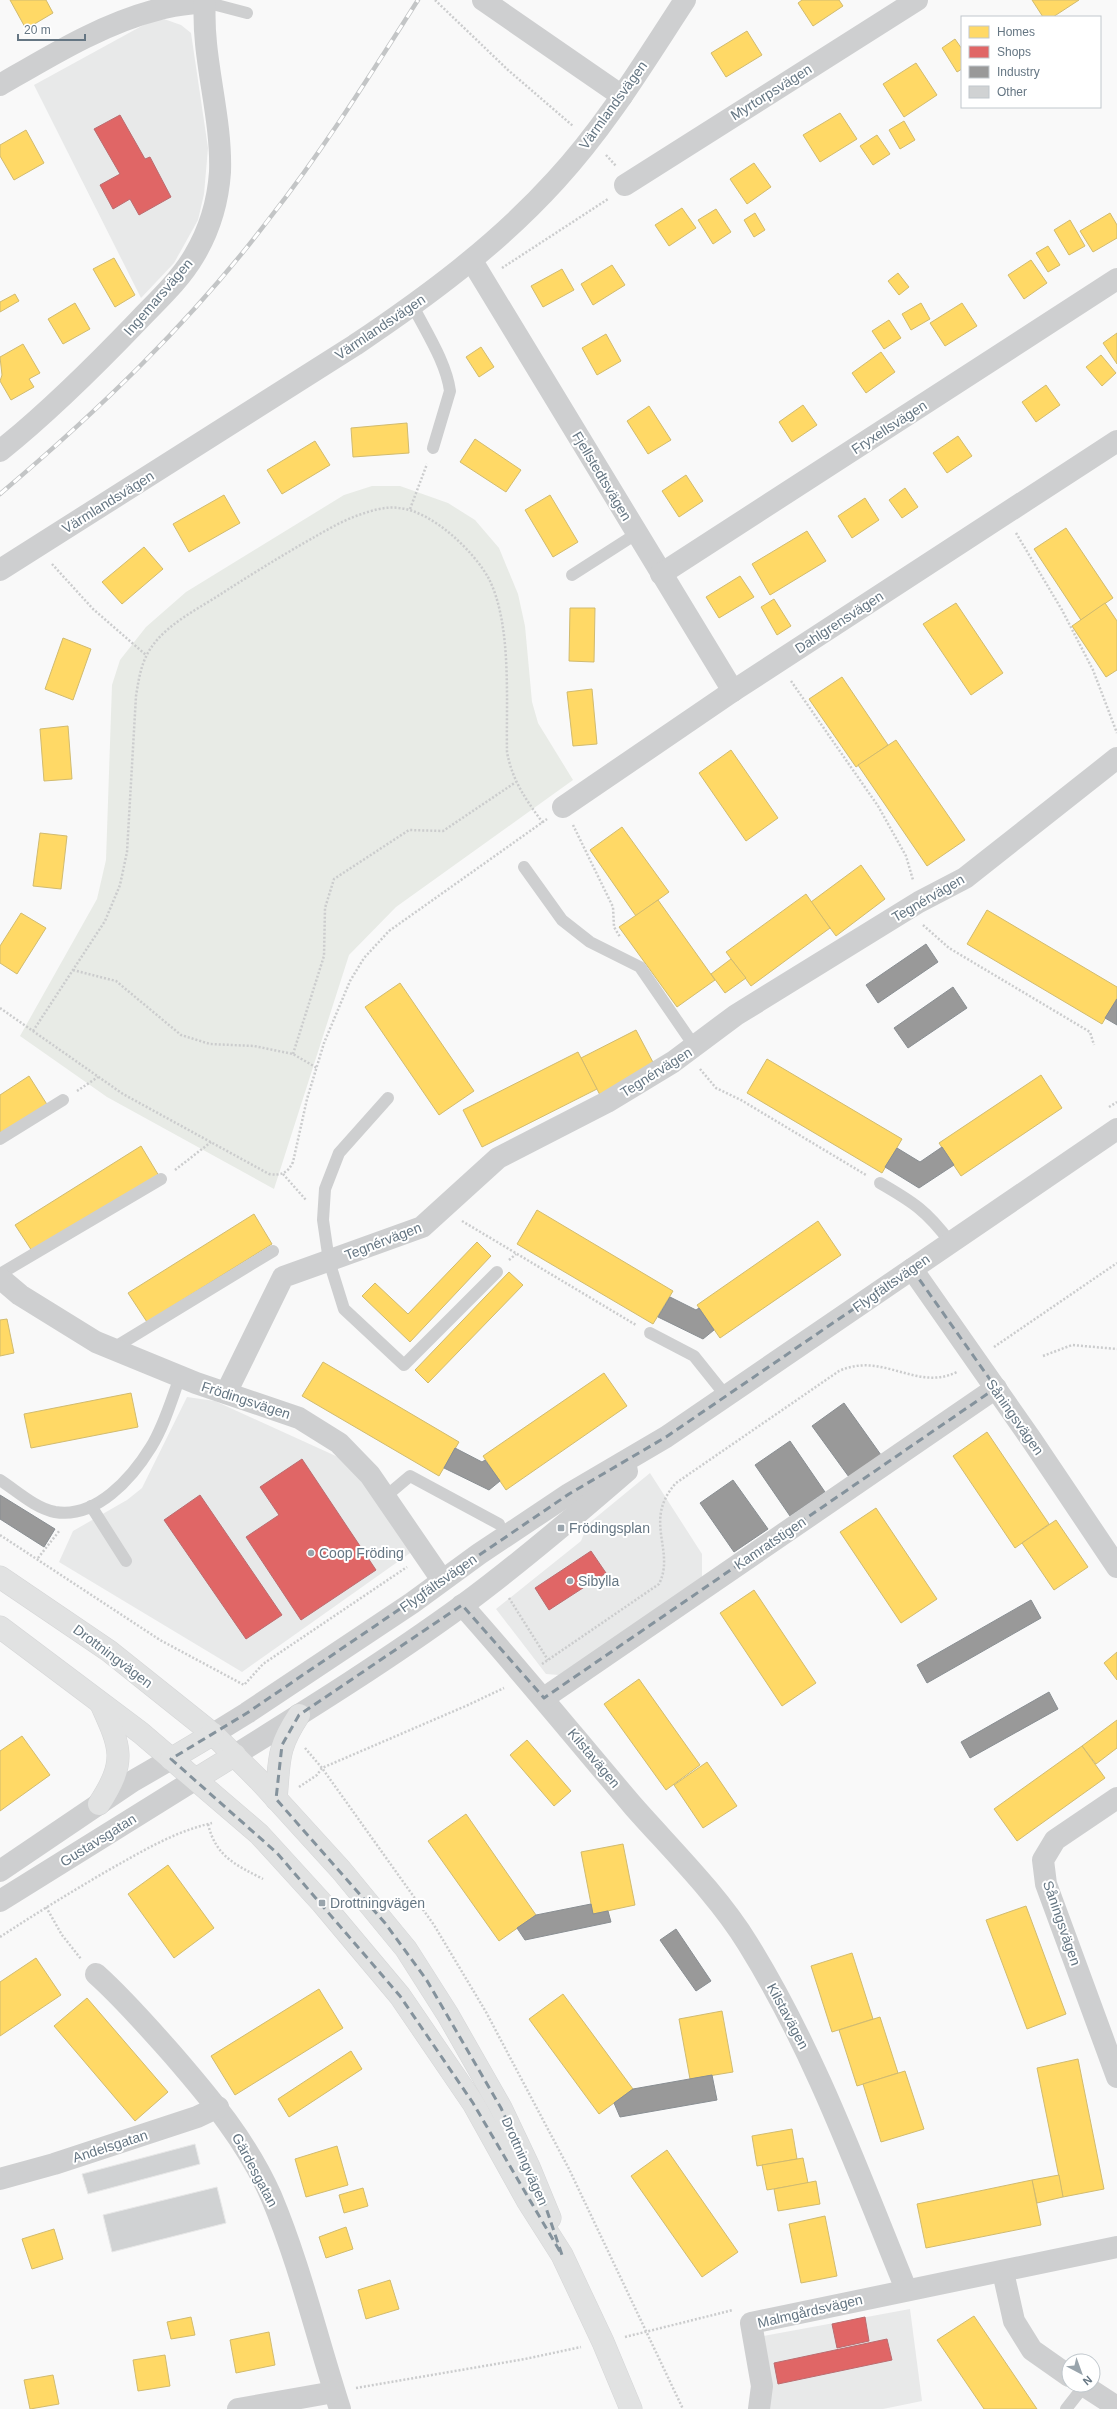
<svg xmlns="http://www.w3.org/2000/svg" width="1117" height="2409" font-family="Arial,sans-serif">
	<rect width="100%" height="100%" fill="#f9f9f9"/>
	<g fill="#e8e9e9">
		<polygon points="164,19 181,25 191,33 208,148 204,194 198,220 174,263 141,298 34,85 149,22"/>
		<polygon points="187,1397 215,1401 349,1462 413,1551 242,1672 59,1562 73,1531 127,1500 142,1488"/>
		<polygon points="650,1473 702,1554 702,1579 559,1675 546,1674 496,1609 581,1541 588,1524"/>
		<polygon points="910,2309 922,2401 883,2409 756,2409 747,2339"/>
	</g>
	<polygon fill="#e8ebe6" points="372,486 400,486 448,503 475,520 499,548 518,594 525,626 532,702 538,723 573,780 396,907 349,955 274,1189 107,1097 20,1036 97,899 106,860 112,685 120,660 146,627 186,592 344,495"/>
	<g fill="#ffd966" stroke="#d1bb6f">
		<polygon points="10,0 46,0 53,13 26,29"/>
		<polygon points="802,0 839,0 843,6 813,26 798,3"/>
		<polygon points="1032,0 1079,0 1053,17 1043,17"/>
		<polygon points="747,31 762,55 726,77 711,53"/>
		<polygon points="955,39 962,49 962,69 957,72 942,48"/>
		<polygon points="916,63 937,95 904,117 883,84"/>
		<polygon points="840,113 857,139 820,162 803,135"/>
		<polygon points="904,121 915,140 900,149 889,130"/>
		<polygon points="26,130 44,163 14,180 0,156 0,145"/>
		<polygon points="877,135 890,154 873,165 860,146"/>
		<polygon points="754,163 771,187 747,204 730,179"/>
		<polygon points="682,208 696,228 669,246 655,225"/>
		<polygon points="716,209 731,232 713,244 698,220"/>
		<polygon points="755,213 765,230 754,237 744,220"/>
		<polygon points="1110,213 1117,225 1117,238 1093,252 1080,231"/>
		<polygon points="1070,220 1085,246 1069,255 1054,230"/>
		<polygon points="1048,246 1060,265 1048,272 1036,253"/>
		<polygon points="114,258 135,295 115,307 93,269"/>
		<polygon points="1031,260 1047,283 1024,299 1008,275"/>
		<polygon points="612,265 625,285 593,305 581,284"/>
		<polygon points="562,269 574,290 543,307 531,286"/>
		<polygon points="898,273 909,287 899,295 888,281"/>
		<polygon points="15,294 19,301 0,312 0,302"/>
		<polygon points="75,303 90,329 63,344 48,319"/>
		<polygon points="921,303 930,319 911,330 902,314"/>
		<polygon points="962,303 977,326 945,346 930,323"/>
		<polygon points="889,320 901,338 884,349 872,331"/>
		<polygon points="1117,333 1117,364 1103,343"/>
		<polygon points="606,334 621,361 597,375 582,348"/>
		<polygon points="23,344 40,373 29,379 34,387 11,400 0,381 2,375 0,357"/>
		<polygon points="481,347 494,367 479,377 466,357"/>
		<polygon points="881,352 895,372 866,393 852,373"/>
		<polygon points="1101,355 1116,373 1102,386 1086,367"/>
		<polygon points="1046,385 1060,405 1036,422 1022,402"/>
		<polygon points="803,405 817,425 792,442 779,422"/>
		<polygon points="649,406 671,440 648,454 627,421"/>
		<polygon points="407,423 409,453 353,457 351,428"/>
		<polygon points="958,436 972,456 947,473 933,453"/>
		<polygon points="475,439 521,470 506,492 460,462"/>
		<polygon points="315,441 330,465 282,494 267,470"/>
		<polygon points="686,475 703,501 679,517 662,491"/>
		<polygon points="905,488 918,507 902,518 889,500"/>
		<polygon points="224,495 240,523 189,552 173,524"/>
		<polygon points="550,495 578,542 553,557 525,510"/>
		<polygon points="865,498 879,520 852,538 838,516"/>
		<polygon points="1066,528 1113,598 1081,620 1034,549"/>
		<polygon points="807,531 826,561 770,595 752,564"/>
		<polygon points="144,547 163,569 122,604 102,582"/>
		<polygon points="740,576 754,597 719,618 706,597"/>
		<polygon points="774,599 791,626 777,635 761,607"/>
		<polygon points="956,603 1003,673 971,695 923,624"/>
		<polygon points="1105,603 1117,621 1117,670 1106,677 1072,626"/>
		<polygon points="570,608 595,608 594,662 569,661"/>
		<polygon points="63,638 91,649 73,700 45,689"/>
		<polygon points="842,677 888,745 856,767 809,699"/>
		<polygon points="592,689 597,744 573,746 567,692"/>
		<polygon points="68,726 72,779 44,781 40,729"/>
		<polygon points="896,740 965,840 927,866 858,765"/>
		<polygon points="731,750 778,818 746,841 699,773"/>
		<polygon points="622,827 669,892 636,916 590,850"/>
		<polygon points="40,833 67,836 61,889 33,886"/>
		<polygon points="861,865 885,899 836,936 811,902"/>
		<polygon points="806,894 830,928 751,986 726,952"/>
		<polygon points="658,900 715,980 677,1007 619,927"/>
		<polygon points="987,910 1117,987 1117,998 1102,1024 967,944"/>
		<polygon points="21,913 46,928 17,974 0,963 0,946"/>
		<polygon points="731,959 746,978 725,993 711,974"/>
		<polygon points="400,983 474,1091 439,1115 365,1007"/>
		<polygon points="636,1030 656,1068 600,1095 581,1058"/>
		<polygon points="578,1052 597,1089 482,1147 463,1110"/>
		<polygon points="767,1059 902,1139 882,1173 747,1093"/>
		<polygon points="1041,1075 1062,1108 961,1176 939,1143"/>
		<polygon points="29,1076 48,1106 0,1135 0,1095"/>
		<polygon points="141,1146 159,1176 34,1254 15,1225"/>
		<polygon points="537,1210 673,1291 653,1324 517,1244"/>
		<polygon points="254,1214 272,1244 147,1322 128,1293"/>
		<polygon points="818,1221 841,1255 720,1338 697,1305"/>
		<polygon points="477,1242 491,1256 410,1342 362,1296 375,1283 408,1314"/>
		<polygon points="509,1272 523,1285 428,1383 415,1370"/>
		<polygon points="7,1319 14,1353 0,1356 0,1320"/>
		<polygon points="323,1362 459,1442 439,1476 302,1396"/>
		<polygon points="604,1373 627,1406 506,1490 483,1456"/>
		<polygon points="131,1393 138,1427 31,1448 24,1414"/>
		<polygon points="987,1432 1049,1524 1015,1548 953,1456"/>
		<polygon points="876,1508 937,1599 901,1623 840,1532"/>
		<polygon points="1056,1520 1088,1567 1054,1590 1022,1543"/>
		<polygon points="754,1590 816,1683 782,1706 720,1613"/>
		<polygon points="1117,1652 1117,1680 1104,1663"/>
		<polygon points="639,1679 700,1765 666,1790 604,1704"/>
		<polygon points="1117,1720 1117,1748 1096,1764 1082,1746"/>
		<polygon points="22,1736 50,1775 0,1811 0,1751"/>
		<polygon points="527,1740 571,1791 554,1806 510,1755"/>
		<polygon points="1082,1746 1105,1778 1017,1841 994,1809"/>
		<polygon points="707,1762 737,1806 703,1828 674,1785"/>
		<polygon points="466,1814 536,1915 499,1941 428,1841"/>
		<polygon points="623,1844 635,1905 593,1914 581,1852"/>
		<polygon points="168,1865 214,1928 174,1958 128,1894"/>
		<polygon points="1026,1906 1066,2014 1027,2029 986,1920"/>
		<polygon points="852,1953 873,2019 832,2032 811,1966"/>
		<polygon points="36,1958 61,1995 0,2036 0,1982"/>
		<polygon points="319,1989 343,2028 235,2095 211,2056"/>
		<polygon points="563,1994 633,2089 599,2114 529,2019"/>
		<polygon points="87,1998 168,2092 135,2121 54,2026"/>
		<polygon points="722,2011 733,2072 690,2079 679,2019"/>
		<polygon points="880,2017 898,2073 857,2086 839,2030"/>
		<polygon points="351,2051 362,2069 289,2117 278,2099"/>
		<polygon points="1078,2059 1104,2189 1063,2197 1037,2068"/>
		<polygon points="905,2071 924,2129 881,2142 863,2084"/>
		<polygon points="792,2129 797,2159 757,2166 752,2136"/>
		<polygon points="337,2146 348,2185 306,2197 295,2159"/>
		<polygon points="667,2150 738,2252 702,2277 631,2176"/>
		<polygon points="803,2158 808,2183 767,2190 762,2165"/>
		<polygon points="1059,2175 1063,2197 1037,2203 1032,2180"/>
		<polygon points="1032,2180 1041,2225 926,2248 917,2204"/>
		<polygon points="816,2181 820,2204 778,2211 774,2189"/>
		<polygon points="363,2188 368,2206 344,2213 339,2195"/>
		<polygon points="825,2216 837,2276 801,2283 789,2224"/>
		<polygon points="346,2227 353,2249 326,2258 319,2237"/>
		<polygon points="54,2229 63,2259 32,2269 22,2239"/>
		<polygon points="390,2280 399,2309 366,2319 358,2290"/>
		<polygon points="974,2316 1037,2409 984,2409 937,2340"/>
		<polygon points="191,2317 195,2335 171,2339 167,2322"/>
		<polygon points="269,2332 275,2365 236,2373 230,2340"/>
		<polygon points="165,2355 170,2386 138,2391 133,2360"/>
		<polygon points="53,2375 59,2404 30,2409 24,2380"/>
	</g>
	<g fill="#e06666" stroke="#bb6b6f">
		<polygon points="120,115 145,159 150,157 171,197 139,215 130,199 113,209 100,185 120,174 94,129"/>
		<polygon points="302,1459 376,1570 301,1620 246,1537 279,1515 260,1487"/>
		<polygon points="200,1495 282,1615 246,1639 164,1520"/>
		<polygon points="591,1551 606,1573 549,1610 535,1588"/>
		<polygon points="865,2317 869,2341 837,2348 832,2324"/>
		<polygon points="887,2339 892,2360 778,2384 774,2363"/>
	</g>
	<g fill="#999" stroke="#898e92">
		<polygon points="926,944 938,962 878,1003 866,985"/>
		<polygon points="953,987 967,1008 908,1048 894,1028"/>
		<polygon points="1117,999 1117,1025 1105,1018"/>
		<polygon points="942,1147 954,1165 919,1188 885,1167 897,1148 920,1162"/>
		<polygon points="670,1297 696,1310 699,1308 714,1330 703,1339 658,1317"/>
		<polygon points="844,1403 881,1455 849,1477 812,1426"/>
		<polygon points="790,1441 825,1492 790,1516 755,1465"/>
		<polygon points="455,1448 482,1462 485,1460 500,1481 489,1490 444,1468"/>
		<polygon points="733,1480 768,1529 734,1552 700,1503"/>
		<polygon points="0,1495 55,1529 44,1547 0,1519"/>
		<polygon points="1031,1600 1041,1618 927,1683 917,1665"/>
		<polygon points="1049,1692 1058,1709 970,1758 961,1742"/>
		<polygon points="591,1904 593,1914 608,1911 611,1922 525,1940 517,1928 536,1915"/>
		<polygon points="676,1929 711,1981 696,1991 660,1940"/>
		<polygon points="712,2075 717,2100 620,2117 614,2103 633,2089"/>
	</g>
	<g fill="#d0d2d3" stroke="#e8e8e8">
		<polygon points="195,2144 200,2164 88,2194 82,2174"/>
		<polygon points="217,2187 226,2223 112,2252 103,2215"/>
	</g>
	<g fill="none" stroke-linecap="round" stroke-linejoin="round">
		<g stroke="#d5d6d7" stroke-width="23">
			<g id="secondary">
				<polyline points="0,1577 109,1651 213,1734 259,1780 341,1870 406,1949 448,2015 501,2108 529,2167 550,2218"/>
				<polyline points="0,1627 141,1733 259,1834 322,1903 400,1996 473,2103 527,2200 562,2255 603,2342 631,2409"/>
				<polyline points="171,1759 213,1734"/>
				<polyline points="196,1779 235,1755"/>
				<path d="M276 1799C280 1760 276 1750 299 1715"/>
				<path d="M99 1804C127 1761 121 1748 101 1704"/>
			</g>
		</g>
		<g stroke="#cbcccd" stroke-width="2.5" stroke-dasharray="2 2" stroke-linecap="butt">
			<polyline points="435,0 508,70 573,126"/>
			<polyline points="606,155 616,166"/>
			<polyline points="502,268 608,199"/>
			<polyline points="410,509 427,464"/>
			<polyline points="1016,533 1062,610 1093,670 1117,733"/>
			<polyline points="52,564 93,609 146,655"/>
			<polyline points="791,681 878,806 906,856 913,880"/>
			<polyline points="573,825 613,907 614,927 620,937"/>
			<polyline points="923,925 949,948 1090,1032 1094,1045"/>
			<polyline points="73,970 116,981 181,1035 210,1044 254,1046 293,1054 317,1068"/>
			<path d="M0 1008 123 1094 269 1174C281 1176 288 1173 293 1162L307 1099 324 1043 350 981 364 958 389 931 547 819"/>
			<path d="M33 1031 105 921 120 885 127 852 136 696C139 678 141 661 153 645 170 622 200 608 224 592 252 574 281 556 311 539 325 531 340 522 356 516 370 511 385 506 399 508 432 511 474 551 489 579 512 625 506 701 507 752 512 780 526 800 543 823"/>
			<polyline points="293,1054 324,956 325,908 334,879 409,830 443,831 516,782"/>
			<polyline points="700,1069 716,1088 741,1100 866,1175"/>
			<polyline points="77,1091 98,1077"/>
			<polyline points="1109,1107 1117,1102"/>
			<polyline points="175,1170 211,1142"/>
			<polyline points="283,1174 306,1200"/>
			<polyline points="462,1221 636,1325"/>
			<polyline points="509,1260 516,1254"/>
			<polyline points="994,1347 1117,1263"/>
			<polyline points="1043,1356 1072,1345 1117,1349"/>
			<polyline points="0,1535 160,1640 244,1685 263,1664 407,1567"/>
			<polyline points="38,1558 60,1530"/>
			<polyline points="509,1598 548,1660"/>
			<path d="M542 1664 659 1584C676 1550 642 1521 676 1483L839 1371C883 1351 916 1392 957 1372"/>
			<polyline points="305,1748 322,1768 434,1925 486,2012 569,2169 683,2409"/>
			<polyline points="299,1787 317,1775 322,1768 468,1705 504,1688"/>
			<path d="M208 1824C216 1857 236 1865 263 1879"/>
			<polyline points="46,1907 62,1935 81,1959"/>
			<path d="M0 1937C35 1914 71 1892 107 1871 141 1852 173 1832 212 1823"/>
			<polyline points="625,2337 733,2310"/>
			<polyline points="356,2388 525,2359 581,2347"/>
		</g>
		<g stroke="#cecfd0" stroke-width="12">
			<polyline points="205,2 247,13"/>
			<path d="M413 306C426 332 446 362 450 391L433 448"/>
			<polyline points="572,575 636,534"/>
			<polyline points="524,867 562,920 590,942 640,967 695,1047"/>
			<polyline points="388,1098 339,1153 325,1189 323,1220 329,1261 344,1309 404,1365 497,1272"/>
			<polyline points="0,1139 63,1100"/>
			<path d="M880 1183C913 1202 927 1211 950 1242"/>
			<polyline points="0,1274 161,1179"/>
			<polyline points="650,1333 694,1356 726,1396"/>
			<polyline points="112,1349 273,1251"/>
			<path d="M0 1480C17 1491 35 1508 55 1512 96 1519 132 1478 151 1447 164 1426 171 1401 180 1377"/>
			<polyline points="385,1497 410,1476 499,1524"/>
			<polyline points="91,1506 126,1561"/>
			<polyline points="1066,2409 1084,2386"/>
		</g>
		<g stroke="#cecfd0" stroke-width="22">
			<path d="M0 85C50 56 103 23 160 9 174 5 190 4 205 2"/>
			<polyline points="625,185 917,0"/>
			<polyline points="472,261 733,691"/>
			<path d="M0 451C50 411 95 366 139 320 158 300 180 280 194 256 209 231 218 201 220 172 222 114 201 57 205 0"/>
			<polyline points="661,574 1117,279"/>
			<polyline points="563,807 733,691 1117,441"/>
			<polyline points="912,1269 1031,1439 1117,1567"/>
			<polyline points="0,1278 20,1295 96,1342 196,1383 299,1418 339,1443 370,1475 442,1580"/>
			<polyline points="226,1393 283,1277 422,1227 498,1158 607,1102 673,1062 736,1015 919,902 965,878 1117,758"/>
			<path d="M462 1605C521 1671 577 1740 634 1807 672 1850 718 1895 748 1944 815 2052 858 2172 906 2289"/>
			<polyline points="544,1698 996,1388"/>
			<polyline points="1117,1798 1055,1840 1043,1860 1046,1884 1117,2077"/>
			<path d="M96 1974C124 1999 148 2027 173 2055 211 2099 247 2142 271 2196 300 2265 317 2338 340 2409"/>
			<polyline points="0,2179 54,2164 197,2117 218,2107"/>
			<polyline points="1003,2272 1014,2321 1032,2350 1069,2376"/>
			<polyline points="1083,2385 1117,2407"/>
			<polyline points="238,2409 334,2392"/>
			<polyline points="759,2409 762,2386 751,2323 1117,2247"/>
		</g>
		<g stroke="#cecfd0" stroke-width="22">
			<polyline points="483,0 622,96"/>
			<path d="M0 570 355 345C428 296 497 245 556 180 606 126 645 61 685 0"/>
			<polyline points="213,1734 247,1713 412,1603 479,1554 569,1494 666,1437 1117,1129"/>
			<path d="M235 1755C312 1707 389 1659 463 1605 520 1563 574 1517 627 1471"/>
			<polyline points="0,1871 133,1781 171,1759"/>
			<polyline points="0,1901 196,1779"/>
		</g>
		<use href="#secondary" stroke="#e1e2e2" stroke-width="22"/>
		<g stroke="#c3c5c6" stroke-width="4.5">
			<path id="rail" d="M0 494C98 411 191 322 269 219 324 149 370 75 418 0"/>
		</g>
		<use href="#rail" stroke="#fff" stroke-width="3" stroke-dasharray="9" stroke-linecap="butt"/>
	</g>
	<path fill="none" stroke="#84929c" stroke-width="3" stroke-dasharray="8 5" stroke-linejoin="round" d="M912 1269 996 1388 544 1698 462 1605 299 1715 282 1745 276 1799 385 1923 426 1979 501 2108 540 2190 562 2255 473 2103 400 1996 277 1853 171 1759 247 1713 569 1494 666 1437Z"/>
	<g fill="#99a4ac" stroke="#fff" stroke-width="1.5">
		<rect x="557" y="1524" width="8" height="8" rx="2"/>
		<circle cx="311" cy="1553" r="4"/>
		<circle cx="570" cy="1581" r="4"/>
		<rect x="318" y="1899" width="8" height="8" rx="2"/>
	</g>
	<g text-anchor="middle" stroke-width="4" stroke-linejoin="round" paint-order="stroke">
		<g font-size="14" fill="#657683" stroke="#fff">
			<text transform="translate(771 92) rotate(-32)" y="5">Myrtorpsvägen</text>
			<text transform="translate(613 105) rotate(-54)" y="5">Värmlandsvägen</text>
			<text transform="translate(158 297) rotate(-49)" y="5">Ingemarsvägen</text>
			<text transform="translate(380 327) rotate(-34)" y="5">Värmlandsvägen</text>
			<text transform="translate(889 427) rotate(-33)" y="5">Fryxellsvägen</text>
			<text transform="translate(602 476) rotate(59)" y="5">Fjellstedtsvägen</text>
			<text transform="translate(108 502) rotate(-32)" y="5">Värmlandsvägen</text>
			<text transform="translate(839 622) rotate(-33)" y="5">Dahlgrensvägen</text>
			<text transform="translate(928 898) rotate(-30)" y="5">Tegnérvägen</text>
			<text transform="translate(656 1072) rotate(-32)" y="5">Tegnérvägen</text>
			<text transform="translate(383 1241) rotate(-21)" y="5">Tegnérvägen</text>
			<text transform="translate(891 1283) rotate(-35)" y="5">Flygfältsvägen</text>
			<text transform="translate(246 1400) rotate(18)" y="5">Frödingsvägen</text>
			<text transform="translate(1015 1417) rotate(55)" y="5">Såningsvägen</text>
			<text transform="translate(770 1543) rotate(-34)" y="5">Kamratstigen</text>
			<text transform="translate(438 1583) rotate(-35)" y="5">Flygfältsvägen</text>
			<text transform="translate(113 1656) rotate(37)" y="5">Drottningvägen</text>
			<text transform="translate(594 1758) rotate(50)" y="5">Kilstavägen</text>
			<text transform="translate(98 1840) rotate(-32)" y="5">Gustavsgatan</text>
			<text transform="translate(1062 1923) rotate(71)" y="5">Såningsvägen</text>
			<text transform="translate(788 2016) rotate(62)" y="5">Kilstavägen</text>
			<text transform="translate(110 2146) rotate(-18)" y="5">Andelsgatan</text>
			<text transform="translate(525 2161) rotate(66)" y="5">Drottningvägen</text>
			<text transform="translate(255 2170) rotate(62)" y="5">Gärdesgatan</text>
			<text transform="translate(810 2311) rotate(-13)" y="5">Malmgårdsvägen</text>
		</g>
		<g font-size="14" fill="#657683" stroke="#fff" text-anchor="start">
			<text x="569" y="1533">Frödingsplan</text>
			<text x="319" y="1558">Coop Fröding</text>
			<text x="578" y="1586">Sibylla</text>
			<text x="330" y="1908">Drottningvägen</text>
		</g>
	</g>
	<rect x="961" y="16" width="140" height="92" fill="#ffffff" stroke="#c1c8cd"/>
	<rect x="969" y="26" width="20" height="12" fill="#ffd966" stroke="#c1c8cd"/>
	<text x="997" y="36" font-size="12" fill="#657683">Homes</text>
	<rect x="969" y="46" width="20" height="12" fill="#e06666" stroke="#c1c8cd"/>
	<text x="997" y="56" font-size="12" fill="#657683">Shops</text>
	<rect x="969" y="66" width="20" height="12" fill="#999999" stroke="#c1c8cd"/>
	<text x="997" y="76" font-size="12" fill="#657683">Industry</text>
	<rect x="969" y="86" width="20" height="12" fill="#d0d2d3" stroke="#c1c8cd"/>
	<text x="997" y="96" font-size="12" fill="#657683">Other</text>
	<g transform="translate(1081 2373) rotate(139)"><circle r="19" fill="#ffffff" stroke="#c1c8cd"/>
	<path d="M0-3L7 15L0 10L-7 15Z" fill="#99a4ac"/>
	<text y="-6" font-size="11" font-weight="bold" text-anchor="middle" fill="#657683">N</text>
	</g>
	<path d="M18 34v6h67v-6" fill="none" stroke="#657683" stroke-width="2"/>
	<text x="24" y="34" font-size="12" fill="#657683" stroke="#ffffff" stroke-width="3" paint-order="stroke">20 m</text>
</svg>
